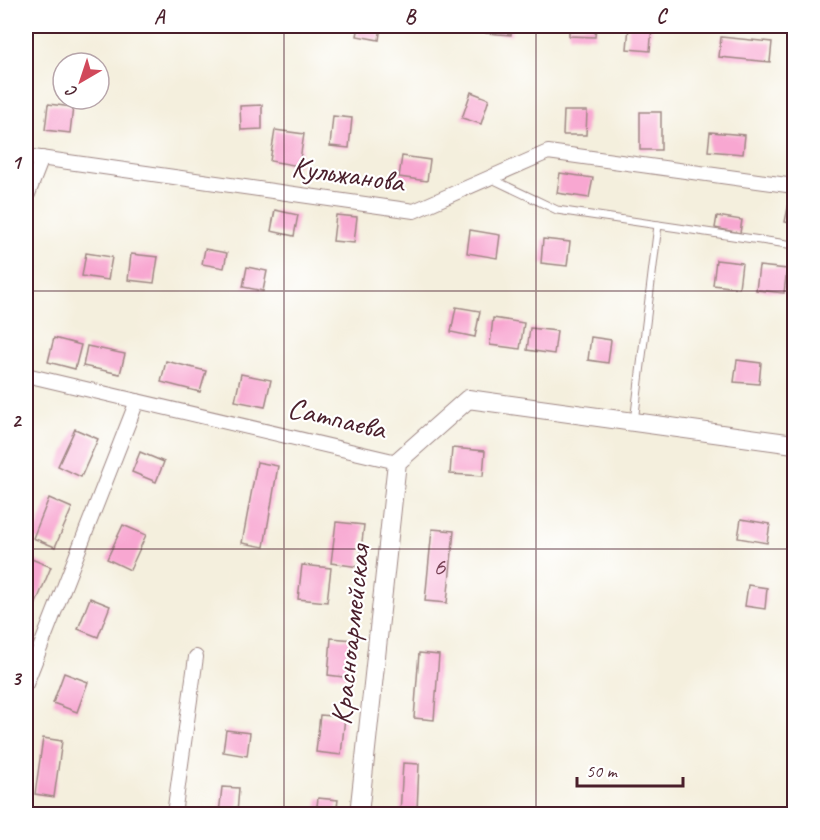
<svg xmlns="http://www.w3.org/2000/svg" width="820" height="840" font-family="Caveat,sans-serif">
	<rect width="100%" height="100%" fill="#fff"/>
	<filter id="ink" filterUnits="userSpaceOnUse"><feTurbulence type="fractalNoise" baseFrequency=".0167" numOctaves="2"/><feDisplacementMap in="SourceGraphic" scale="12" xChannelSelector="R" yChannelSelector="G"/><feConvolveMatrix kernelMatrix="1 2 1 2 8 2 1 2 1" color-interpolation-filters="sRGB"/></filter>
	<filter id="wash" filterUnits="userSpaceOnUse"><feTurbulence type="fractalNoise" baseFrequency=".008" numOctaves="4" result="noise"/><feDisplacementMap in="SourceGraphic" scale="24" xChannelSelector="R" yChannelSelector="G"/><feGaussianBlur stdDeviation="1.35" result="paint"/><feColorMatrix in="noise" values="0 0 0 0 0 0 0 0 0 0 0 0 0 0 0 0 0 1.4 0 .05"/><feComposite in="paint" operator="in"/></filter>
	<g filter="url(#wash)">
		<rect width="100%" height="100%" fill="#f4efdd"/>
		<g id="blocks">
			<g fill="#f8a7d1">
				<polygon points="359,26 381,26 379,40 357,36"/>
				<polygon points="487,26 512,26 511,35 486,33"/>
				<polygon points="569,26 596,26 595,37 569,36"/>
				<polygon points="629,26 652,26 650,51 627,49"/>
				<polygon points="721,37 772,42 770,62 719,57"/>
				<polygon points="471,92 489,99 481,124 462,118"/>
				<polygon points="48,104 73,107 70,133 45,130"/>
				<polygon points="262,105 262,129 241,130 240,106"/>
				<polygon points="564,111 587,111 586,135 563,135"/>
				<rect x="640" y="112" width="21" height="38"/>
				<polygon points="333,116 352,118 349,148 330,146"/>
				<polygon points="275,130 304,134 299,166 270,161"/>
				<polygon points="710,132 745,135 743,154 708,151"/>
				<polygon points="402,156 430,160 427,181 399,177"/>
				<polygon points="560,173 593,178 589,198 557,193"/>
				<polygon points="790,198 794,199 794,224 785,222"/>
				<polygon points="275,210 298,215 294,236 271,231"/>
				<polygon points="336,215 357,217 354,243 333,241"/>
				<polygon points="717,216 742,220 740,233 715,228"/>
				<polygon points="470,230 500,235 497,258 467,253"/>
				<polygon points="543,239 570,242 567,266 541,263"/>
				<polygon points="205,249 227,253 224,268 202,264"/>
				<polygon points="86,253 112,257 108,280 82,276"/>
				<polygon points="131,254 158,257 154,283 128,280"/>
				<polygon points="716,260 742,263 739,288 713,285"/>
				<polygon points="759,266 787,269 784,293 756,290"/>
				<polygon points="247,267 267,271 263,291 243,287"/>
				<polygon points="456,307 480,311 475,337 451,332"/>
				<polygon points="493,318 524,323 520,349 490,345"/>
				<polygon points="530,328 557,331 554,354 527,350"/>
				<polygon points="591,337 611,340 608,363 588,360"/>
				<polygon points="54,338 81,345 75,369 48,362"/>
				<polygon points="87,346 125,354 120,374 83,366"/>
				<polygon points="737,360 761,363 759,384 734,382"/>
				<polygon points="166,361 206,371 200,392 161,382"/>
				<polygon points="241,374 271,380 265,407 235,401"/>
				<polygon points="75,429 98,439 81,477 58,466"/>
				<polygon points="452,448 485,451 483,476 450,474"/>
				<polygon points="140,452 164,462 156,482 132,472"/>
				<polygon points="257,462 278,466 264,547 242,543"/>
				<polygon points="49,498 72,508 55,547 33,538"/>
				<polygon points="741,519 770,524 767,543 738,538"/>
				<polygon points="336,522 364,525 359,567 331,563"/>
				<polygon points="123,525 146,535 130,570 107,559"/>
				<polygon points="432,529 454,531 447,603 425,601"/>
				<polygon points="29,558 51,567 29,620 26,619 26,565"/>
				<polygon points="302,565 331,568 327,602 298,599"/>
				<polygon points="748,585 767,588 765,609 745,606"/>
				<polygon points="90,598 110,606 98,637 78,629"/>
				<polygon points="331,638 354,640 351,678 328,675"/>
				<polygon points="419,653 439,655 434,720 414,718"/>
				<polygon points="64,673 88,682 77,712 53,703"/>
				<polygon points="320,715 345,717 341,755 316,752"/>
				<polygon points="226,730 250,733 247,756 223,752"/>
				<polygon points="43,738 62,741 54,797 35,794"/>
				<polygon points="403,763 419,764 417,811 425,811 425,814 400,814"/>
				<polygon points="222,787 239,788 237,814 219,814"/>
				<polygon points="318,798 338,800 336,814 316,814"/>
			</g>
		</g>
	</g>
	<g filter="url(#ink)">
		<use href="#blocks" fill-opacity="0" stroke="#9f8784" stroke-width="1.5"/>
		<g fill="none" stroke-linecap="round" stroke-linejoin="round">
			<g stroke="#9f8784" stroke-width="9">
				<g id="service">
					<polyline points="490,178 557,210 794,245"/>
					<polyline points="634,422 658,225"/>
				</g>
			</g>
			<g stroke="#9f8784" stroke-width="16">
				<g id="minor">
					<polyline points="26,156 414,211 548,152 794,186"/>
					<polyline points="26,199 42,158"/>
					<polyline points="26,375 397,462"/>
					<polyline points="26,684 137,401"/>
					<polyline points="174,814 196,657"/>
				</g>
			</g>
			<g stroke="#9f8784" stroke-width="20">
				<polyline id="tertiary" points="359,814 397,462 468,399 794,444"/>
			</g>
			<use href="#service" stroke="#fff" stroke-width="7"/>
			<use href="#minor" stroke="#fff" stroke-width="14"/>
			<use href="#tertiary" stroke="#fff" stroke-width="18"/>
		</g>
	</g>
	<path fill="none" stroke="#4a1f2b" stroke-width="1.5" stroke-opacity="0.55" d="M284 26V814M536 26V814M26 291H794M26 549H794"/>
	<g text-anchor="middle" stroke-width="4.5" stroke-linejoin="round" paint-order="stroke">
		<g font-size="27" fill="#764154">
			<text x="439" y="575">6</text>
		</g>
		<g font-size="30" fill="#4a1f2b" stroke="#fff">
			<text transform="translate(348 174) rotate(8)" y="10">Кульжанова</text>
			<text transform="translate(337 418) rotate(13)" y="10">Сатпаева</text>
			<text transform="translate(350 635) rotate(-84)" y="10">Красноармейская</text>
		</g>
	</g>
	<rect width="820" height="840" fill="none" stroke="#fff" stroke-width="66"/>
	<g transform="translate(81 81) rotate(219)"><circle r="28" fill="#ffffff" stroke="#b7a5aa" stroke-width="1.5"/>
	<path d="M0-4.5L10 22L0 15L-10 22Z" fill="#d1495b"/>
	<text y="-9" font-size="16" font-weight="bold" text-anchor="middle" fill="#4a1f2b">С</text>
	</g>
	<path d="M577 777v9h106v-9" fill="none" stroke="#4a1f2b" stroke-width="3"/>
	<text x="586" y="777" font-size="18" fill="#4a1f2b" stroke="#ffffff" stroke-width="4.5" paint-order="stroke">50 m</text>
	<rect x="33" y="33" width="754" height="774" fill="none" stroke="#4a1f2b" stroke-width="2"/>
	<g font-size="20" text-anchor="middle" font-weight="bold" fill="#4a1f2b">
		<text x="159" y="23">A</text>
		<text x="410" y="23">B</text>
		<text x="661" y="23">C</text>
		<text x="16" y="169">1</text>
		<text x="16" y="427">2</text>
		<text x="16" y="685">3</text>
	</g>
</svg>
